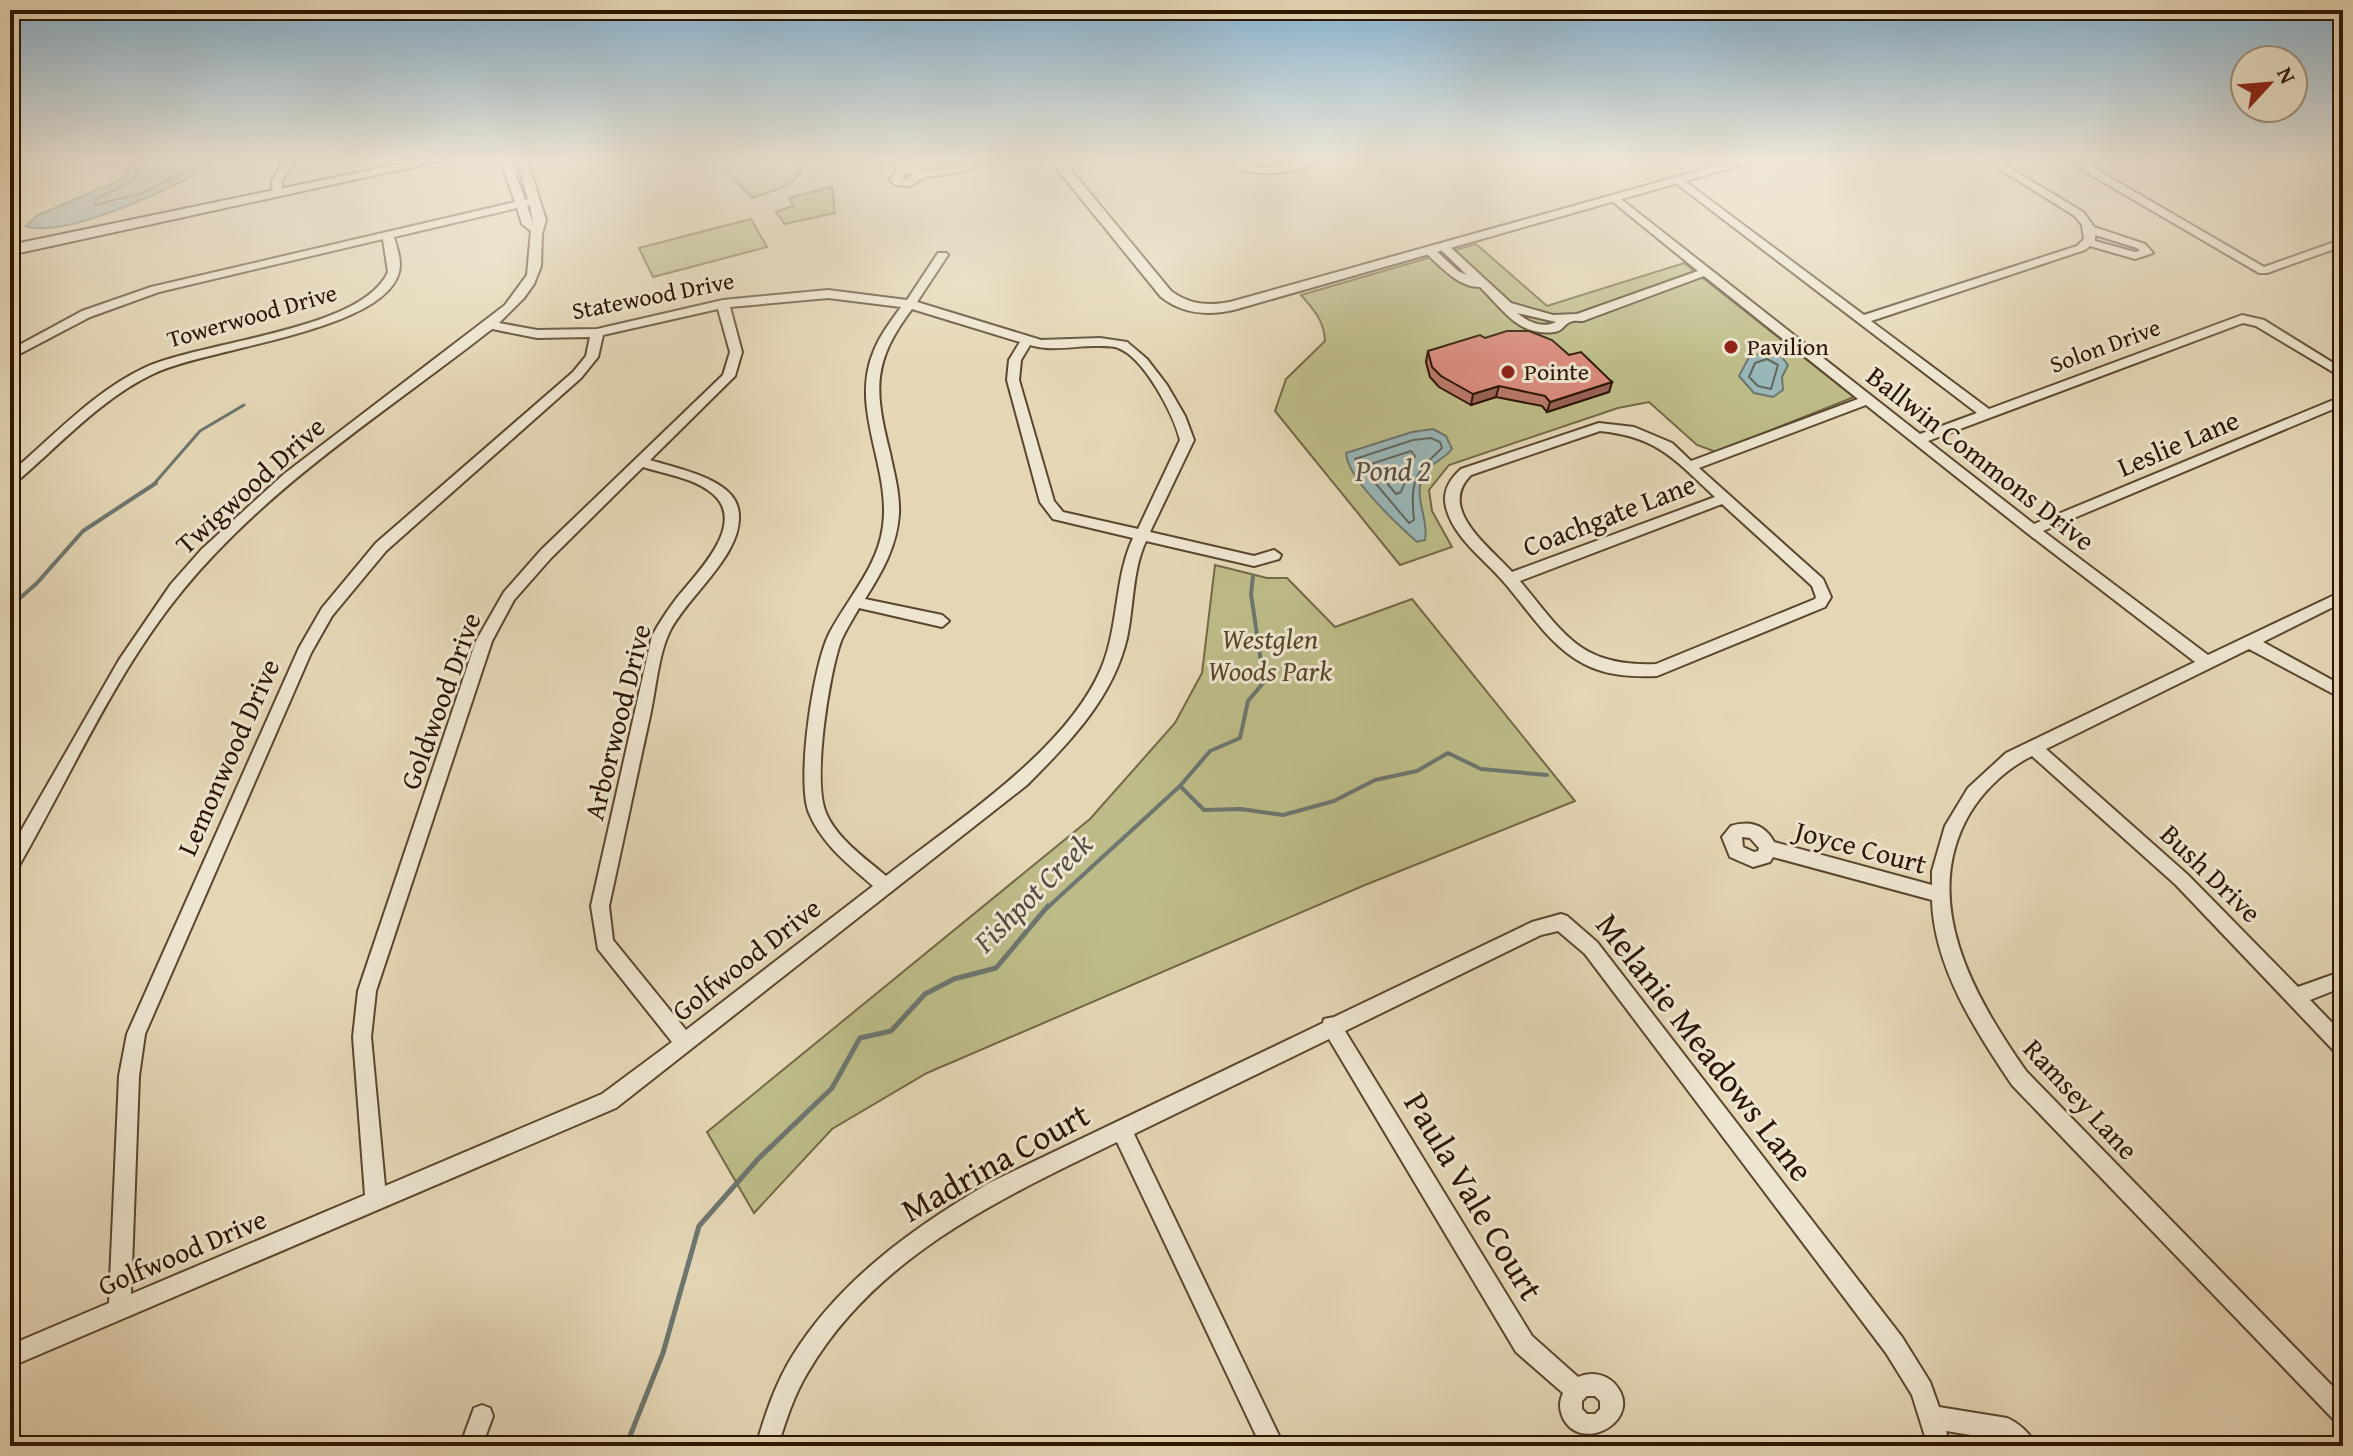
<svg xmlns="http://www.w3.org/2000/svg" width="2353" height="1456" font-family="'Gentium Book Plus',serif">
	<rect width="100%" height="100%" fill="#e5d7b6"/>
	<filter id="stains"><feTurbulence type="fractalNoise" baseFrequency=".0025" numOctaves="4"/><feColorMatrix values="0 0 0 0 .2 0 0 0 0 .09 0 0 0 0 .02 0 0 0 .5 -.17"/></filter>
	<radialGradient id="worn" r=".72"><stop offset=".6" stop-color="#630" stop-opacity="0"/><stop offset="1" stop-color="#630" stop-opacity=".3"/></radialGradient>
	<g fill="#bdbc88" stroke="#746845" stroke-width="2">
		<polygon points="760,159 801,159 801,173 788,186 752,198 723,167"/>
		<polygon points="832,187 835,213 785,224 776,212 793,206 789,198"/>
		<polygon points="751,219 767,247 653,277 639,248"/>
		<path d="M1476 244 1547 306 1684 263 1854 397 1716 452 1697 445 1649 402 1618 408 1449 465 1429 490 1432 511 1452 547 1400 565 1275 411 1286 379 1325 341C1324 320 1314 310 1301 295Z"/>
		<polygon points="1215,565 1267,578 1287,578 1335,627 1412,599 1575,801 1365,885 927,1073 832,1129 754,1213 707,1132 1090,819 1175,723 1202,673"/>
	</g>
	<g fill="#99b7b8" stroke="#6d766f" stroke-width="2">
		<path d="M179 159H223C186 182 67 240 26 226L38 215 120 180 136 162Z"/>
		<polygon points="1768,351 1781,356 1788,365 1782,377 1783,390 1773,397 1754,393 1739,376 1749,357"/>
		<path d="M1433 429 1446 436 1452 449C1445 458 1434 462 1427 470 1409 492 1430 518 1425 540L1417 542C1397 524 1347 478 1346 453L1412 432Z"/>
	</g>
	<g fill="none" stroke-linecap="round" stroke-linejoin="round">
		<g stroke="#62665d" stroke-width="2">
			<polyline points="144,159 132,181 96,199 95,205 142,193 208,159"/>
			<polygon points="1767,359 1778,365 1771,389 1758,386 1749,377 1755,363"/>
			<path d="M1431 438 1440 442 1442 448C1414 474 1410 482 1414 520L1409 523 1355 459 1413 440Z"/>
			<polygon points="1411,451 1415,456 1401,492 1396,494 1371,464"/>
		</g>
		<polyline stroke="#6d766f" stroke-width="3" points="153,485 200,431 244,405"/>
		<g stroke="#6d766f" stroke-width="4">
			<polyline points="10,607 37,583 83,531 156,483"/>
			<polyline points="1180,786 1204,810 1241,809 1283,815 1334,801 1375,780 1417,771 1448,753 1481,769 1547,775"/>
			<polyline points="1047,908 1180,786 1210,751 1240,738 1248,701 1264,682 1251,594 1253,576"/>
		</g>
		<polyline stroke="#6d766f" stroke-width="5" points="626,1446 663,1353 699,1226 758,1159 832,1088 860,1038 891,1031 925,994 954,979 996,968 1048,906"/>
		<g stroke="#5a462f" stroke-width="4">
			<g id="minor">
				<polygon points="14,159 24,159 15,185 10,188 10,170"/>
				<polygon points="287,159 297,159 282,180 282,194 273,196 272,180"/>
				<path d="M500 159H510L525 200 528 199 517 159H527L546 220 542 234 541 266 534 284 524 298 499 323 537 330 597 329 723 300 828 290 907 300 938 253H946L948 255 917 302 1041 340 1100 338 1127 342 1147 359 1167 385 1185 416 1194 440 1150 532 1254 556 1274 550 1281 555 1279 559 1254 566 1146 541C1132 571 1134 606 1127 638 1113 698 1069 743 1027 785L616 1108 10 1367V1345L109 1303 119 1076 127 1034 299 648 322 608 376 543 573 372 586 356 590 337 537 338 492 329C386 412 269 485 183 590 114 674 70 778 16 871L10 873V850L119 660 171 584 202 549 284 474 505 305 527 275 531 231 522 224 517 208 394 237C397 248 402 261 399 272 384 332 205 348 153 374 100 399 59 446 15 483L10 485V473C53 437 93 392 144 368 202 341 362 331 388 272L383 239 159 292 90 317 10 359V350L82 311 151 287 515 202ZM530 205 533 223 527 206ZM828 298 901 307C891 321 879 336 873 353 850 410 891 468 883 526 878 567 847 599 829 634 813 666 796 781 809 813 822 844 848 864 873 886L686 1030 613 940 609 906C623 843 636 779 650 716 656 689 658 657 669 633 686 596 748 552 738 508 731 478 675 468 650 460L735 376 742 352 730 307ZM718 309 730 352 723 375 541 550 504 592 476 641 358 991 353 1037 365 1195 131 1294 139 1076 145 1034 311 653 332 616 386 551 581 378 598 357 603 335ZM912 309 1020 342 1009 360 1007 380 1040 502 1053 519 1133 538C1114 579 1119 627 1101 669 1065 752 956 821 886 876 865 858 837 839 826 813 812 781 829 674 841 641 846 629 853 619 859 608L942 627 949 621 942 615 865 599C882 572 897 546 899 514 900 493 894 473 890 453 874 390 872 362 912 309ZM1030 345C1052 352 1077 345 1099 346 1105 346 1113 346 1118 348 1144 357 1174 415 1180 440L1138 529 1063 512 1054 501 1019 380 1021 360ZM643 467C665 474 695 478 713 494 748 524 696 574 676 599 667 611 659 623 652 636L591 906 598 949 672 1042 602 1094 385 1186 371 1037 376 991 492 641 514 600 551 558Z"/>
				<path d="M889 159H900C929 186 968 157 1001 159L956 173 925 177 910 186 895 185 890 179 898 169ZM906 173 913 175 907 180H902Z"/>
				<path d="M1222 159C1237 158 1249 167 1265 167 1285 167 1303 158 1322 159 1295 176 1248 180 1222 159Z"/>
				<path d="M1983 159H1995L2083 212 2094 227 2145 244 2153 253 2135 259 2090 246 2085 250 1871 321 1989 409 2242 315 2264 320 2343 369V378L2256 326 2243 323 1928 441 2034 524 2343 396V405L2043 531 2208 655 2343 591V602L2263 642 2343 686V699L2249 649 2046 749 2188 875 2298 987 2343 971V987L2310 1000 2343 1034V1056L2336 1053 2176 885 2032 756C2007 768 1984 790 1970 813 1918 901 1975 998 2026 1071L2343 1397V1424L2335 1421 2012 1085C1976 1031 1934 968 1932 900L1773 857 1770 862 1753 867 1730 857 1722 837 1731 826C1750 820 1765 825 1774 842L1932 885V871L1945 826 1968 788 2006 753 2195 662 2027 533 1866 405 1699 468 1823 579 1831 597 1825 607 1657 676C1632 677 1607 676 1584 664 1549 646 1528 609 1502 580 1483 558 1453 537 1446 507 1442 491 1450 479 1461 469L1599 423 1634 427 1672 443 1691 461 1858 399 1704 276 1583 321C1579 321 1574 320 1570 322 1563 325 1563 331 1554 332 1518 337 1502 308 1480 287 1458 287 1441 267 1426 253V249H1434L1458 271 1467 275 1438 247 1448 245 1511 303 1553 315 1577 314 1698 271 1608 198 1617 196 1920 434 1977 413 1673 181 1682 179 1864 315 2077 246 2084 239 2082 225 2075 216ZM2095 235 2137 248 2140 251 2135 252 2095 241ZM1517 313 1556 322C1542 329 1528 322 1517 313ZM1600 431C1658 437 1674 459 1715 497L1512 572C1491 548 1436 509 1471 475ZM1722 504 1812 586 1816 597 1815 599 1656 664C1580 667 1564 634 1520 581ZM1742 837 1750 838 1759 848 1758 851 1754 852 1743 847Z"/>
				<polygon points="2081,159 2096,159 2087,164 2264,267 2343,239 2343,246 2267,273 2259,273 2074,165 2074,161"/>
				<path d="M1561 914 1567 916 1597 942 1902 1337 1930 1382 1939 1407 2007 1418C2019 1423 2031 1434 2036 1446H2008L2002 1440 1946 1431 1950 1446H1928L1912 1395 1886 1353 1585 954 1558 931 1541 935 1345 1031 1532 1336 1578 1377C1590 1372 1604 1373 1614 1383 1647 1418 1582 1456 1563 1418 1559 1408 1559 1402 1563 1393L1516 1352 1329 1039 1134 1134 1284 1446H1261L1117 1142C1001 1198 876 1256 808 1372 794 1395 786 1420 778 1446H756C765 1415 775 1384 793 1355 840 1280 913 1228 989 1183L1323 1023 1324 1019 1334 1017 1532 922ZM1587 1396H1595L1600 1401V1409L1595 1414H1587L1582 1409V1401Z"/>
				<polygon points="482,1405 490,1408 493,1416 482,1446 460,1446 474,1408"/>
			</g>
		</g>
		<g stroke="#5a462f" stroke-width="4">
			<path id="tertiary" d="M1049 159H1062L1171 291C1190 305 1208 306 1230 302L1741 159H1762L1237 309C1210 316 1184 315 1161 297Z"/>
		</g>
		<g stroke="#2c1502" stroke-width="4">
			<polygon id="secondary" points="423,159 449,159 10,255 10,245"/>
		</g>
		<use href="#minor" fill="#eee5d0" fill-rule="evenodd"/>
		<use href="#tertiary" fill="#eee5d0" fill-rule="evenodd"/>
		<use href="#secondary" fill="#eee5d0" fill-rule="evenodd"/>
	</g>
	<polygon fill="#bb786c" stroke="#2c1502" stroke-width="2" points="1485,338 1569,355 1612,382 1609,392 1547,412 1542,406 1496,397 1471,405 1439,387 1430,377 1426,362 1428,351"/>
	<g fill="#996158" stroke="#2c1502" stroke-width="2">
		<polygon points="1612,382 1609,392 1547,412 1550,402"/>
		<polygon points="1499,386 1496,397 1471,405 1473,394"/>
	</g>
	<polygon fill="#da8b7d" stroke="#2c1502" stroke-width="2" points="1507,331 1529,331 1552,340 1569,355 1581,352 1612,382 1550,402 1545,396 1499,386 1473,394 1441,376 1432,367 1428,351 1480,335 1485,338"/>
	<linearGradient id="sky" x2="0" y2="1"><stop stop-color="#88b5d5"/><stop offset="0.44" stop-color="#f3edde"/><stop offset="1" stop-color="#f3edde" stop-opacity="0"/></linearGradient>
	<rect width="2353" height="363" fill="url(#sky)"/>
	<g fill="#8f2418" stroke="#eee5d0" stroke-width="3">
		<circle cx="1731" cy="347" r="8"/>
		<circle cx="1508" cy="372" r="8"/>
	</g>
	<g text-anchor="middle" stroke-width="6" stroke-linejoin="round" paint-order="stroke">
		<g font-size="24" fill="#2c1502" stroke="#eee5d0">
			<text transform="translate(653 296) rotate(-11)" y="8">Statewood Drive</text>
			<text transform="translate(252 316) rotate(-16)" y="8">Towerwood Drive</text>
			<text transform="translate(2105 346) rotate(-20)" y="8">Solon Drive</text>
		</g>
		<g font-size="24" fill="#2c1502" stroke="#eee5d0" text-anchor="start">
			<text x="1747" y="355">Pavilion</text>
			<text x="1524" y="380">Pointe</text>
		</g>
		<g font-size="28" fill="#2c1502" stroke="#eee5d0">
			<text transform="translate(2178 443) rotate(-23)" y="10">Leslie Lane</text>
			<text transform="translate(1981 458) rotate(38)" y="10">Ballwin Commons Drive</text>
			<text transform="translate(250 485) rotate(-42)" y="10">Twigwood Drive</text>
			<text transform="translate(1609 515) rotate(-21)" y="10">Coachgate Lane</text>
			<text transform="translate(440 701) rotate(-70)" y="10">Goldwood Drive</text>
			<text transform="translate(617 722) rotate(-76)" y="10">Arborwood Drive</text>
			<text transform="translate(228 757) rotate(-66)" y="10">Lemonwood Drive</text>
			<text transform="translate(1861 847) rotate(15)" y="10">Joyce Court</text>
			<text transform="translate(2211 873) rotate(44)" y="10">Bush Drive</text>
			<text transform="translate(746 959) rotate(-38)" y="10">Golfwood Drive</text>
			<text transform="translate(2081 1099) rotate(47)" y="10">Ramsey Lane</text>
			<text transform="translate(182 1252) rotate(-23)" y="10">Golfwood Drive</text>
		</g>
		<g font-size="28" font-style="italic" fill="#58472a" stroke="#eee5d0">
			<text x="1270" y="649">Westglen<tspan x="1270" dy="32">Woods Park</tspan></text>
		</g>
		<g font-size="30" font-style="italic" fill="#524e42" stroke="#eee5d0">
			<text x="1393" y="481">Pond 2</text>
			<text transform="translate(1033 893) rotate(-45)" y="10">Fishpot Creek</text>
		</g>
		<g font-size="34" fill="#2c1502" stroke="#eee5d0">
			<text transform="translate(1705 1047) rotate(52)" y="12">Melanie Meadows Lane</text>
			<text transform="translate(995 1162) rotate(-29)" y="12">Madrina Court</text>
			<text transform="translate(1474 1196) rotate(59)" y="12">Paula Vale Court</text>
		</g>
	</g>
	<rect width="2353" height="1456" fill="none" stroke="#e5d7b6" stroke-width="40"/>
	<rect x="12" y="12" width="2329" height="1432" fill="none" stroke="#2c1502" stroke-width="4"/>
	<rect x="20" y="20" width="2313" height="1416" fill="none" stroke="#2c1502" stroke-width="2"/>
	<g transform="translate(2269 84) rotate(64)"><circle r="38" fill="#eee5d0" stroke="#a0927e" stroke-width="2"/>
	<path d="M0-6L14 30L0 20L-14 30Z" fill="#8f2418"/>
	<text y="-12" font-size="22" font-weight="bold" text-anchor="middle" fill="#2c1502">N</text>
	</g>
	<rect width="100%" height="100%" filter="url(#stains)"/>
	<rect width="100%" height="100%" fill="url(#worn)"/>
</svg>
